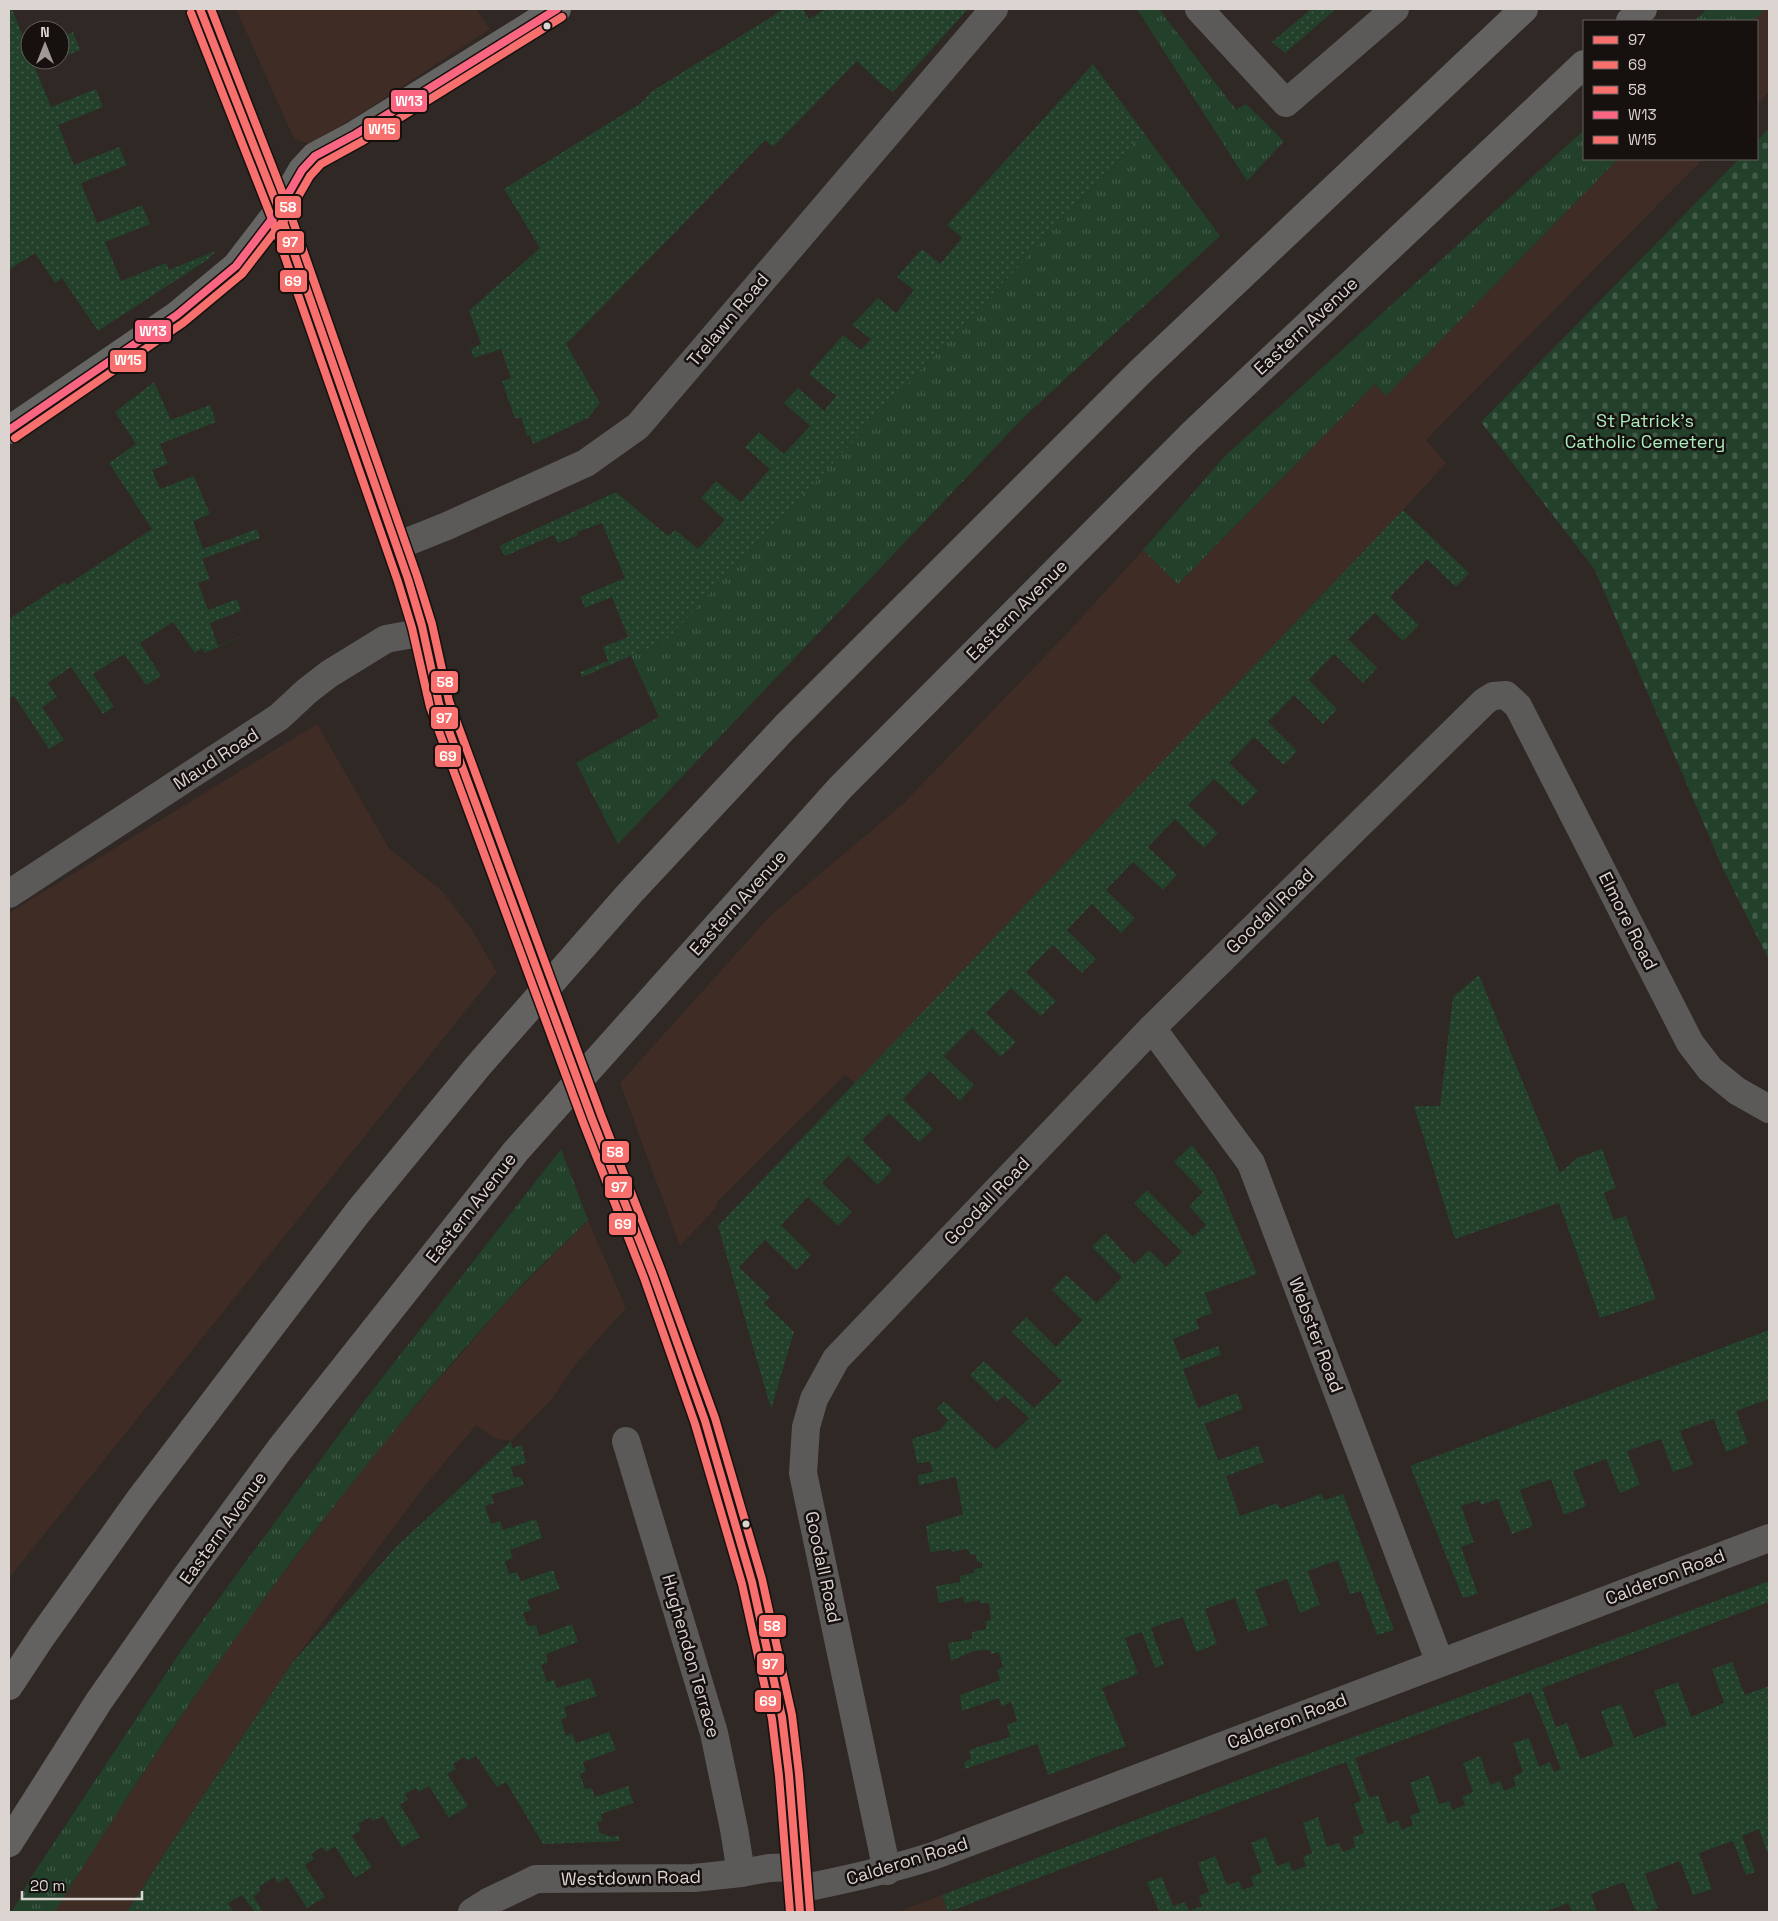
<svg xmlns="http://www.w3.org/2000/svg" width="1778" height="1921" font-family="'Space Grotesk',sans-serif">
	<defs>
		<pattern id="grass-tufts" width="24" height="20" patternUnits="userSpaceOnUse" patternTransform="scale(1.25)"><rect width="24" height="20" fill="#23402b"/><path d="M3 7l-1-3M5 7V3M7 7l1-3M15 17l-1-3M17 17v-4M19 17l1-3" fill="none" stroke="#425b49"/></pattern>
		<pattern id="cemetery-stones" width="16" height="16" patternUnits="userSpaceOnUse" patternTransform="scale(1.25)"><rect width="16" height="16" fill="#23402b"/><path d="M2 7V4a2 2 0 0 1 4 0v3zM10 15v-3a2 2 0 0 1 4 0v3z" fill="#425b49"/></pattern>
		<pattern id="garden-dots" width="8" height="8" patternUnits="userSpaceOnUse" patternTransform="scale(1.25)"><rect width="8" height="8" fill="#23402b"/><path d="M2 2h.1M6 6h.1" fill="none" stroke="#425b49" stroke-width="1.8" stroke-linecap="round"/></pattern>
	</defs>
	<rect width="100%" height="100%" fill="#2f2825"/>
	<g fill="#3e2c25">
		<polygon points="236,9 476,9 490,29 368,109 310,144 296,140 290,130"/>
		<polygon points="1765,9 1769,9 1769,92 1757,104 1757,21 1753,21"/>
		<polygon points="1618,159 1703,159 1426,440 1446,463 1403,510 855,1083 845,1075 717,1202 716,1208 680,1246 620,1083 770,916 903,804 1072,628 1143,550 1178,584 1375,384 1386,396"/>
		<polygon points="317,724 389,848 443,892 472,930 497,972 9,1578 9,913"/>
		<polygon points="588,1220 626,1308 575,1365 552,1399 511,1441 494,1438 476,1425 424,1487 292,1663 165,1853 127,1912 55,1912 106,1829 237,1634 374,1454 508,1300"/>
		<polygon points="942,1895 948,1912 897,1912"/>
	</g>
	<g fill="url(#grass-tufts)">
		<polygon points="1137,9 1159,9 1236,110 1246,104 1284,141 1247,181"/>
		<polygon points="1707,9 1765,9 1753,21 1694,21"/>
		<polygon points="1584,130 1584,159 1618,159 1386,396 1375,384 1178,584 1143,550 1225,456"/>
		<polygon points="1144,133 1220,236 1023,418 618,844 576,763 659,717 631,656 665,641"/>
		<path d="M561 1149 588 1220C561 1247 532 1273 507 1301 336 1488 187 1696 55 1912H12L30 1879 187 1642 358 1409Z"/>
	</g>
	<polygon fill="url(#cemetery-stones)" points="1769,128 1769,960 1724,871 1595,570 1481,422 1739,159 1757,159 1757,141"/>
	<g fill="url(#garden-dots)" fill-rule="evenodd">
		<polygon points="9,9 12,9 28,49 30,49 30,60 56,60 35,68 51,107 96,89 103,107 58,125 74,165 119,147 127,165 81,183 97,223 142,205 150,224 105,242 121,281 166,263 169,270 216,251 207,260 98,331 62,278 55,283 35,253 9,270"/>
		<polygon points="784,9 803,9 809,19 826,9 968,9 893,92 880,83 857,61 773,147 765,140 566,344 600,403 588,418 533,444 530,435 527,436 521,417 515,419 502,381 511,378 501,349 474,358 471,349 481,344 469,311 540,248 504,189 641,103 651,92"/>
		<polygon points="1311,9 1336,9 1285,53 1272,42"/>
		<polygon points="73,32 80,50 60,58 60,37"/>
		<polygon points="1093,64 1144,133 665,641 582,677 580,672 608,661 603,647 628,637 612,597 585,608 580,597 625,578 602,523 577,532 578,535 558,543 554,535 505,556 499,546 616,492 668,536 675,530 698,549 725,520 701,498 716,481 741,502 770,469 745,447 759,432 784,454 810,426 784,403 798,388 824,411 836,396 809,374 843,335 861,350 871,339 852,325 878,298 896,313 914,290 897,277 922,249 940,264 962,238 947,225"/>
		<polygon points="154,382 171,420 210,405 216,422 160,444 168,464 152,470 160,489 194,476 210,514 193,521 203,549 257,529 260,538 202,559 210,579 198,583 208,610 237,599 241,611 210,623 218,646 249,633 205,653 202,648 195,653 173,622 140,643 161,676 146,685 124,654 93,674 114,707 103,714 71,667 48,683 57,697 42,707 64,740 49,749 14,696 9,699 9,631 11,629 9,625 9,619 65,582 67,585 152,529 109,463 136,444 115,412"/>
		<polygon points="1403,510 1469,573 1456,587 1427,559 1390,597 1419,625 1403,641 1375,613 1348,639 1377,668 1363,683 1334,654 1309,680 1337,709 1323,724 1294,695 1268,722 1297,751 1284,765 1254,737 1229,763 1258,791 1243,806 1214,779 1188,805 1218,833 1204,848 1175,819 1148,847 1177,875 1163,890 1133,862 1106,890 1135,918 1121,933 1092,904 1067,930 1096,959 1082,973 1053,945 1026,972 1056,1001 1041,1016 1011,988 986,1013 1016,1042 1001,1057 972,1028 944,1056 974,1085 960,1101 930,1071 903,1099 933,1129 919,1142 889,1113 862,1140 892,1170 878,1185 848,1156 822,1183 852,1212 838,1226 808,1197 781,1225 811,1255 796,1270 765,1240 739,1267 770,1297 764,1303 794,1332 771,1409 718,1226"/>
		<polygon points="1479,975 1560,1173 1577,1158 1602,1149 1616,1188 1604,1193 1614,1220 1626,1216 1656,1299 1600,1318 1559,1203 1455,1239 1414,1106 1440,1106 1453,997"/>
		<polygon points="1192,1145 1215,1175 1257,1274 1205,1293 1212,1313 1196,1319 1199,1329 1173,1339 1181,1360 1218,1346 1221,1355 1183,1369 1198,1408 1237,1393 1243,1409 1205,1424 1218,1460 1258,1446 1264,1462 1226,1476 1240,1516 1278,1503 1280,1509 1321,1494 1325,1500 1343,1494 1394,1630 1377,1635 1361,1591 1350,1594 1338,1560 1308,1571 1320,1605 1300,1613 1287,1579 1255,1590 1268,1625 1248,1632 1235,1598 1205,1609 1217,1644 1196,1652 1183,1617 1151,1628 1164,1664 1155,1668 1142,1632 1125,1638 1138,1674 1102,1688 1126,1746 1048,1775 1037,1744 965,1769 964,1762 971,1759 969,1750 1010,1737 1007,1725 1017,1721 1011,1702 1001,1707 999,1698 962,1711 960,1695 1000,1680 997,1670 1003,1667 999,1652 991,1654 990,1650 974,1651 951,1661 948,1643 972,1639 972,1632 986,1629 986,1621 991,1620 989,1603 980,1603 980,1600 964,1603 963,1597 939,1603 936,1586 960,1582 960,1576 974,1573 974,1569 982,1568 982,1562 977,1562 976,1555 970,1555 968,1549 952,1552 951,1549 930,1552 926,1526 963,1514 956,1477 919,1485 918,1475 933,1472 930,1462 917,1463 912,1439 940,1430 948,1420 937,1409 944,1401 996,1450 1029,1418 1004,1395 997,1402 970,1375 984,1361 1034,1408 1062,1381 1012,1332 1026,1317 1056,1347 1082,1320 1052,1290 1066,1275 1097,1303 1122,1277 1092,1247 1106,1233 1134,1264 1149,1250 1166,1267 1182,1252 1134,1203 1147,1190 1193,1237 1206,1225 1189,1206 1203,1192 1174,1162"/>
		<polygon points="1769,1330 1769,1399 1736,1411 1748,1443 1726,1452 1714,1419 1680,1431 1693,1465 1673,1472 1661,1439 1627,1451 1640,1485 1620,1493 1606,1459 1573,1471 1586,1506 1564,1515 1551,1479 1520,1490 1533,1526 1512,1534 1498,1499 1481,1505 1479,1500 1461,1506 1474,1542 1461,1547 1478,1594 1463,1598 1410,1466"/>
		<polygon points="511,1441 512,1448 522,1445 526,1463 511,1467 514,1478 521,1477 524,1485 491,1495 494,1503 485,1506 491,1524 500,1521 503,1530 536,1519 542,1538 510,1550 513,1558 505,1561 509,1574 517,1572 521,1581 553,1570 560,1589 527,1600 531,1610 523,1613 528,1626 536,1625 539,1636 572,1624 578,1642 546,1654 548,1662 541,1665 547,1682 554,1680 557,1688 590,1678 597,1696 564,1707 567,1717 561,1720 566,1736 572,1733 576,1743 609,1732 616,1750 583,1762 586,1771 580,1774 585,1789 592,1788 595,1797 628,1786 633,1803 601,1814 602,1821 597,1822 600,1833 612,1837 618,1835 620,1841 543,1844 506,1782 497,1787 476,1756 467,1761 464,1757 453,1764 456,1769 447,1774 468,1806 449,1818 429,1786 419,1792 416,1788 405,1794 408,1799 400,1805 420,1837 402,1847 383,1816 373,1821 370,1817 358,1824 361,1830 352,1836 372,1867 355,1878 335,1846 326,1852 322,1847 311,1854 314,1859 305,1865 325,1897 307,1908 287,1877 278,1883 274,1877 259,1887 261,1891 253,1896 263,1912 255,1912 242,1895 228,1903 234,1912 127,1912 165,1853 292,1663 398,1545"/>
		<path d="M1769 1581V1602L1542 1688 1556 1727 1567 1723 1580 1759 1614 1746 1601 1711 1621 1704 1634 1738 1667 1725 1654 1691 1678 1682 1691 1717 1724 1703 1712 1669 1732 1662 1745 1695 1769 1686V1857L1759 1829 1742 1836 1755 1872 1746 1875 1733 1841 1699 1853 1712 1889 1693 1895 1680 1861 1645 1874 1658 1908 1648 1912H1636L1624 1882 1591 1894 1597 1912H1572L1568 1903 1545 1912H1156L1159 1911 1147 1882 1162 1877 1173 1906 1185 1902 1189 1911 1202 1906 1199 1896 1209 1892 1198 1863 1215 1856 1227 1885 1239 1881 1242 1890 1254 1886 1251 1877 1262 1872 1251 1843 1266 1837 1277 1866 1289 1862 1293 1871 1306 1866 1303 1857 1312 1853 1303 1823 1318 1817 1327 1847 1339 1843 1343 1852 1355 1847 1353 1837 1364 1833 1354 1804 1361 1801 1346 1762 948 1912 942 1895 1236 1781ZM1531 1692 1561 1769 1554 1772 1550 1762 1539 1767 1529 1738 1513 1743 1523 1772 1513 1777 1516 1786 1504 1791 1500 1781 1490 1785 1480 1756 1463 1763 1473 1792 1462 1797 1465 1805 1453 1810 1449 1801 1439 1804 1429 1775 1410 1783 1420 1812 1410 1816 1413 1825 1402 1830 1398 1820 1388 1824 1378 1795 1369 1798 1355 1758Z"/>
	</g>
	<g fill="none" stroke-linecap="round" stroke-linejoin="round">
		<g stroke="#5c5a59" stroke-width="28">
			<polyline points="1199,9 1286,103 1395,9"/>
			<polyline points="397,546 447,526 586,463 638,426 994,9"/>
			<polyline points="9,894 279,717 307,691 329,674 386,639 424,632"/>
			<polyline points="1152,1028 1251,1163 1440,1663"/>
			<polyline points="626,1441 714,1733 734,1829 741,1873"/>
			<polyline points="887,1871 803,1473 806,1427 814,1399 836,1359 1152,1028 1485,701 1493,696 1506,695 1518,706 1690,1043 1710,1069 1737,1091 1769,1109"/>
			<path d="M799 1889C845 1880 889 1870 933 1856L1769 1538"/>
			<polyline points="472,1912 488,1902 536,1879 694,1878 741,1873 769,1868 798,1867"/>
		</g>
		<g stroke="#656563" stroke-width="28">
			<polyline points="200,9 244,124 279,210 408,579 422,626 439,704 592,1119 653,1275 705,1421 752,1582 782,1717 789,1775 800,1912"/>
			<polyline points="9,430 177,315 236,266 279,210 302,170 315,156 356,134 557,9"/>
		</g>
		<g stroke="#636260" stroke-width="28">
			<polyline points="1630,21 1643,9"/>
			<polyline points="9,1686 42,1636 140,1499 358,1212 478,1066 630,893 785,727 1141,371 1524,9"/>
			<polyline points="9,1843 99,1701 185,1578 280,1449 516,1151 840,788 1190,436 1584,64"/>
		</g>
		<g stroke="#16110f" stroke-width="11">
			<polyline id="bus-1" points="200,9 279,210 408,579 422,626 439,704 592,1119 653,1275 705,1421 752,1582 782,1717 789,1775 800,1912"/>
		</g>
		<g stroke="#16110f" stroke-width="11">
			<polyline id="bus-2" points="191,13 270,214 398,582 412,628 430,707 583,1122 644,1278 695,1424 742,1584 772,1719 779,1776 790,1912"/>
		</g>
		<g stroke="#16110f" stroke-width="11">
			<polyline id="bus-3" points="211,9 288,207 417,576 432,624 449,701 601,1115 662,1272 715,1418 762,1579 792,1715 799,1774 810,1911"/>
		</g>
		<g stroke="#16110f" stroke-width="11">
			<polyline id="bus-4" points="9,430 177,315 236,266 279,210 302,170 315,156 356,134 557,9"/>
		</g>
		<g stroke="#16110f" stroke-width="11">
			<polyline id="bus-5" points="15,438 183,323 242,274 287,216 310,176 321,164 361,142 562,17"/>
		</g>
		<use href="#bus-1" stroke="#f8706d" stroke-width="8"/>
		<use href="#bus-2" stroke="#f8706d" stroke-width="8"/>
		<use href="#bus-3" stroke="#f8706d" stroke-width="8"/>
		<use href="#bus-4" stroke="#fa6682" stroke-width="8"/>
		<use href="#bus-5" stroke="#f8706d" stroke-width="8"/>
	</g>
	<g fill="#dcd4d1" stroke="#16110f" stroke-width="2">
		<circle cx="547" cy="26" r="4.5"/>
		<circle cx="746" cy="1524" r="4.5"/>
	</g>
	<g text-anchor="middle" stroke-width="5" stroke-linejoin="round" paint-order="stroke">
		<g font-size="18" fill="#dcd4d1" stroke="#16110f">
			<text transform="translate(728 320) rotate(-50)" y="6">Trelawn Road</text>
			<text transform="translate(1306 326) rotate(-43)" y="6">Eastern Avenue</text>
			<text transform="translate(1017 610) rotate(-45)" y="6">Eastern Avenue</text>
			<text transform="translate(216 759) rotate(-33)" y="6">Maud Road</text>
			<text transform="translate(738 903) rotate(-48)" y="6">Eastern Avenue</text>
			<text transform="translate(1270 911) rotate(-44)" y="6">Goodall Road</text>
			<text transform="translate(1628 921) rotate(63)" y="6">Elmore Road</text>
			<text transform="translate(987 1201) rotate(-46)" y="6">Goodall Road</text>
			<text transform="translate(471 1208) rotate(-52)" y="6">Eastern Avenue</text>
			<text transform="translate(1316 1335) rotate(69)" y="6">Webster Road</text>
			<text transform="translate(223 1528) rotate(-54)" y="6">Eastern Avenue</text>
			<text transform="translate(823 1567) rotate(78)" y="6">Goodall Road</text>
			<text transform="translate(1665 1577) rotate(-21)" y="6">Calderon Road</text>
			<text transform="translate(691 1656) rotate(74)" y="6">Hughendon Terrace</text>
			<text transform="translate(1287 1721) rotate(-21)" y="6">Calderon Road</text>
			<text transform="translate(907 1861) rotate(-17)" y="6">Calderon Road</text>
			<text transform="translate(631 1878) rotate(-1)" y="6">Westdown Road</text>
		</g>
		<g font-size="18" fill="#a9ecbb" stroke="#16110f">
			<text x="1645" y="427">St Patrick's<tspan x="1645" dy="21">Catholic Cemetery</tspan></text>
		</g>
	</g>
	<g stroke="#16110f" stroke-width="2">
		<rect x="390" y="89" width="38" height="24" rx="5" fill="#fa6682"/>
		<rect x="363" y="117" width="38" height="24" rx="5" fill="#f8706d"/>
		<rect x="274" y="195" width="28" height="24" rx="5" fill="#f8706d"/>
		<rect x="276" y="230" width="29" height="24" rx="5" fill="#f8706d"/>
		<rect x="279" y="269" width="29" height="24" rx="5" fill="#f8706d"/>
		<rect x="134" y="319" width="38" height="24" rx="5" fill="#fa6682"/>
		<rect x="109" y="349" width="38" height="24" rx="5" fill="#f8706d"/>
		<rect x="430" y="670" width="29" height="24" rx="5" fill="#f8706d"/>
		<rect x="430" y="706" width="29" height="24" rx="5" fill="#f8706d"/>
		<rect x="434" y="744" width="28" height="24" rx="5" fill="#f8706d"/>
		<rect x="601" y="1140" width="29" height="24" rx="5" fill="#f8706d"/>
		<rect x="604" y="1175" width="29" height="24" rx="5" fill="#f8706d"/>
		<rect x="608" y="1212" width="29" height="24" rx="5" fill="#f8706d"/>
		<rect x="758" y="1614" width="29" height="24" rx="5" fill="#f8706d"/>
		<rect x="756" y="1652" width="29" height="24" rx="5" fill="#f8706d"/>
		<rect x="754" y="1689" width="28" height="24" rx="5" fill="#f8706d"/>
	</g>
	<g font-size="14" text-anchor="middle" font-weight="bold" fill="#fff">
		<text x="409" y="106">W13</text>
		<text x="382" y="134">W15</text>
		<text x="288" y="212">58</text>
		<text x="290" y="247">97</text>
		<text x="293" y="286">69</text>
		<text x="153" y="336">W13</text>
		<text x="128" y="365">W15</text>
		<text x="445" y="687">58</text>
		<text x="444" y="723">97</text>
		<text x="448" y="761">69</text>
		<text x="615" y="1157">58</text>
		<text x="619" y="1192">97</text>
		<text x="623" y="1229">69</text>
		<text x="772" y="1631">58</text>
		<text x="770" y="1669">97</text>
		<text x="768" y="1706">69</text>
	</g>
	<rect width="1778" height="1921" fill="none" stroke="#dcd4d1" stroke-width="20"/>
	<rect x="1583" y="20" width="175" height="140" fill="#16110f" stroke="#655f5d"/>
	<rect x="1593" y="36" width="25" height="8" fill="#f8706d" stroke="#655f5d"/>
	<text x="1628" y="45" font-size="15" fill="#dcd4d1">97</text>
	<rect x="1593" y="61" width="25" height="8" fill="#f8706d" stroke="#655f5d"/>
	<text x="1628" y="70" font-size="15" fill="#dcd4d1">69</text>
	<rect x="1593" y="86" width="25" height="8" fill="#f8706d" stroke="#655f5d"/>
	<text x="1628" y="95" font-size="15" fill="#dcd4d1">58</text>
	<rect x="1593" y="111" width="25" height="8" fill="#fa6682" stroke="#655f5d"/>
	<text x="1628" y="120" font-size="15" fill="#dcd4d1">W13</text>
	<rect x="1593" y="136" width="25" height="8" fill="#f8706d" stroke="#655f5d"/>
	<text x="1628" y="145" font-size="15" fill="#dcd4d1">W15</text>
	<g transform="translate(45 45)"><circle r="24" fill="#16110f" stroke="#655f5d"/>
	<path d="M0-4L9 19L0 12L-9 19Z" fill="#9f9895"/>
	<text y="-8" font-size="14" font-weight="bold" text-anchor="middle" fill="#dcd4d1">N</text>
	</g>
	<path d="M22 1891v8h120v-8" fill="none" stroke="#dcd4d1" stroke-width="2.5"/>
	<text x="30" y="1891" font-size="15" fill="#dcd4d1" stroke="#16110f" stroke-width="4" paint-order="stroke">20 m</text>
</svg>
